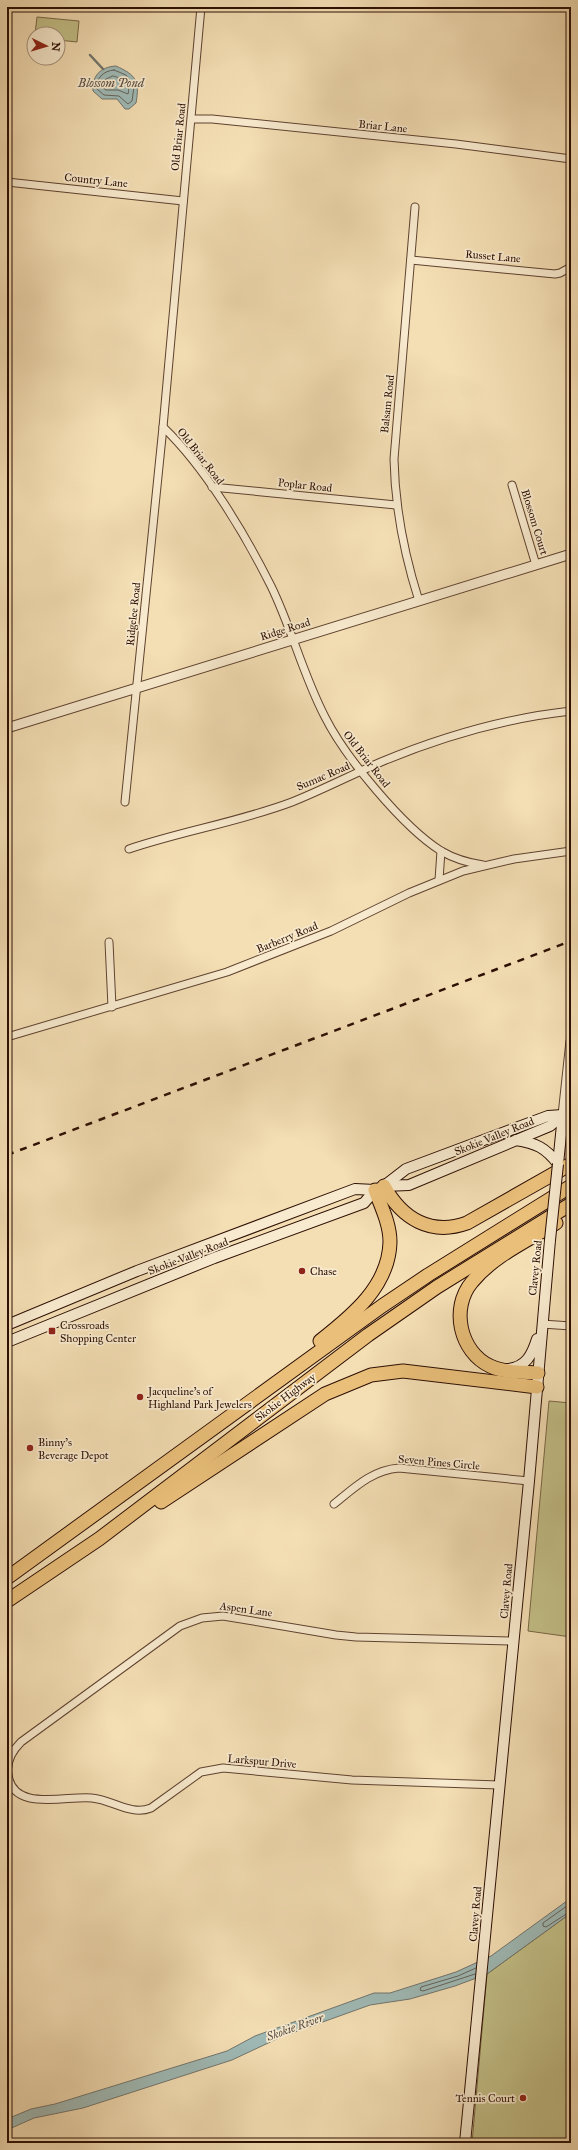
<svg xmlns="http://www.w3.org/2000/svg" width="578" height="2150" font-family="'IM FELL Great Primer',serif">
	<rect width="100%" height="100%" fill="#f4deb4"/>
	<filter id="stains"><feTurbulence type="fractalNoise" baseFrequency=".005" numOctaves="4"/><feColorMatrix values="0 0 0 0 .2 0 0 0 0 .09 0 0 0 0 .02 0 0 0 .5 -.17"/></filter>
	<radialGradient id="worn" r=".72"><stop offset=".6" stop-color="#630" stop-opacity="0"/><stop offset="1" stop-color="#630" stop-opacity=".3"/></radialGradient>
	<g fill="#c3bf87" stroke="#786645">
		<polygon points="37,17 79,21 77,42 58,40 58,34 35,34"/>
		<polygon points="549,1401 571,1403 571,1637 528,1631"/>
		<polygon points="571,1913 571,2143 472,2143 487,1974"/>
	</g>
	<g fill="#9fbab6" stroke="#71756e">
		<path d="M116 66C136 75 140 81 136 103L129 109H125L117 99H102L93 91C92 76 100 67 116 66Z"/>
		<polygon points="571,1898 571,1913 487,1974 455,1986 410,1999 370,2005 281,2037 232,2060 83,2108 34,2118 7,2130 7,2119 31,2109 55,2104 227,2051 255,2036 374,1993 390,1993 456,1972 491,1956"/>
	</g>
	<g fill="none" stroke-linecap="round" stroke-linejoin="round">
		<g stroke="#66645c" stroke-width="1">
			<path d="M114 70 126 75 134 87 132 101 128 104 119 96 104 95 97 89C96 78 103 71 114 70Z"/>
			<path d="M113 76C122 78 131 84 128 94L118 90H106L102 87 103 81Z"/>
			<polyline points="571,1903 543,1923 543,1926 546,1927 571,1911"/>
			<polyline points="475,1974 423,1991 420,1990 421,1987 458,1976 476,1968"/>
		</g>
		<polyline stroke="#71756e" stroke-width="2.5" points="90,55 103,69"/>
		<g stroke="#5e422f" stroke-width="9">
			<g id="minor">
				<path d="M201 7 163 427C205 467 245 534 271 586 292 629 303 675 325 717 345 757 403 827 441 851 453 858 469 863 483 865"/>
				<polyline points="192,119 212,119 456,144 571,159"/>
				<polyline points="7,182 183,201"/>
				<path d="M415 207 394 459C395 508 404 554 419 601"/>
				<polyline points="411,260 555,274 560,273 571,267"/>
				<polyline points="512,485 536,565"/>
				<polyline points="212,487 396,505"/>
				<polyline points="125,802 163,427"/>
				<path d="M129 849C182 831 239 822 292 802 322 790 351 775 381 762 441 737 506 718 571 711"/>
				<polyline points="439,880 441,851"/>
				<polyline points="109,942 112,1007"/>
				<polyline points="7,1037 227,972 331,931 409,893 463,871 514,859 571,851"/>
				<polyline points="563,1115 571,1111"/>
				<polyline points="542,1324 571,1326"/>
				<path d="M334 1504C354 1488 372 1470 399 1468L529 1481"/>
				<path d="M499 1785 352 1780 223 1768 201 1772 151 1808C131 1816 113 1800 92 1798 67 1795 12 1813 8 1774 6 1761 12 1751 21 1742L180 1626 202 1618 223 1616 336 1635 356 1637 513 1641"/>
			</g>
		</g>
		<g stroke="#5e422f" stroke-width="11">
			<g id="tertiary">
				<polyline points="7,728 571,554"/>
				<polyline points="563,1115 571,1041"/>
			</g>
		</g>
		<g stroke="#2c0e03" stroke-width="12">
			<g id="secondary">
				<path d="M516 1140C536 1143 546 1148 558 1164"/>
				<polyline points="558,1164 563,1115"/>
				<polyline points="384,1186 409,1185 550,1126 563,1115"/>
				<polyline points="7,1325 137,1271 355,1189 375,1190 384,1186 406,1169 548,1116 563,1115"/>
				<polyline points="7,1342 214,1258 364,1203 375,1190"/>
				<path d="M508 1369C526 1367 532 1355 537 1339"/>
				<polyline points="465,2143 529,1481 550,1240"/>
			</g>
		</g>
		<g stroke="#2c0e03" stroke-width="15">
			<g id="motorway">
				<path d="M384 1186C402 1219 431 1236 467 1223L571 1164"/>
				<path d="M320 1341C352 1316 389 1286 390 1242 390 1224 381 1206 375 1190"/>
				<path d="M538 1373C523 1372 505 1373 490 1366 460 1352 450 1308 472 1282 493 1256 527 1241 556 1223"/>
				<polyline points="161,1502 325,1394 371,1375 403,1371 537,1387"/>
				<polyline points="7,1578 382,1306 428,1275 571,1186"/>
				<polyline points="7,1601 99,1539 368,1335 437,1287 571,1204"/>
			</g>
		</g>
		<use href="#minor" stroke="#f8eace" stroke-width="7"/>
		<use href="#tertiary" stroke="#f8eace" stroke-width="9"/>
		<use href="#secondary" stroke="#f8eace" stroke-width="10"/>
		<use href="#motorway" stroke="#eabf7a" stroke-width="13"/>
		<polyline stroke="#2c0e03" stroke-width="2.5" stroke-dasharray="7 7" stroke-linecap="butt" points="7,1155 571,941"/>
		<g stroke="#2c0e03" stroke-width="12" stroke-linecap="butt">
			<polyline id="secondary-bridge" points="550,1240 558,1164"/>
		</g>
		<use href="#secondary-bridge" stroke="#f8eace" stroke-width="10"/>
	</g>
	<g fill="#8f2418" stroke="#f8eace" stroke-width="1.5">
		<circle cx="302" cy="1271" r="4"/>
		<rect x="48" y="1327" width="8" height="8" rx="2"/>
		<circle cx="140" cy="1397" r="4"/>
		<circle cx="30" cy="1448" r="4"/>
		<circle cx="523" cy="2098" r="4"/>
	</g>
	<g text-anchor="middle" stroke-width="3.5" stroke-linejoin="round" paint-order="stroke">
		<g font-size="11" fill="#2c0e03" stroke="#f8eace">
			<text transform="translate(383 126) rotate(6)" y="4">Briar Lane</text>
			<text transform="translate(178 137) rotate(-84)" y="4">Old Briar Road</text>
			<text transform="translate(96 180) rotate(6)" y="4">Country Lane</text>
			<text transform="translate(493 256) rotate(5)" y="4">Russet Lane</text>
			<text transform="translate(387 404) rotate(-84)" y="4">Balsam Road</text>
			<text transform="translate(201 456) rotate(52)" y="4">Old Briar Road</text>
			<text transform="translate(305 485) rotate(6)" y="4">Poplar Road</text>
			<text transform="translate(535 522) rotate(73)" y="4">Blossom Court</text>
			<text transform="translate(133 614) rotate(-84)" y="4">Ridgelee Road</text>
			<text transform="translate(285 629) rotate(-17)" y="4">Ridge Road</text>
			<text transform="translate(367 759) rotate(52)" y="4">Old Briar Road</text>
			<text transform="translate(323 776) rotate(-23)" y="4">Sumac Road</text>
			<text transform="translate(287 937) rotate(-22)" y="4">Barberry Road</text>
			<text transform="translate(494 1136) rotate(-22)" y="4">Skokie Valley Road</text>
			<text transform="translate(188 1256) rotate(-21)" y="4">Skokie Valley Road</text>
			<text transform="translate(535 1268) rotate(-84)" y="4">Clavey Road</text>
			<text transform="translate(285 1397) rotate(-37)" y="4">Skokie Highway</text>
			<text transform="translate(439 1462) rotate(5)" y="4">Seven Pines Circle</text>
			<text transform="translate(506 1591) rotate(-85)" y="4">Clavey Road</text>
			<text transform="translate(246 1609) rotate(8)" y="4">Aspen Lane</text>
			<text transform="translate(262 1761) rotate(5)" y="4">Larkspur Drive</text>
			<text transform="translate(475 1914) rotate(-85)" y="4">Clavey Road</text>
		</g>
		<g font-size="11" fill="#2c0e03" stroke="#f8eace" text-anchor="start">
			<text x="310" y="1275">Chase</text>
			<text x="60" y="1329">Crossroads<tspan x="60" dy="13">Shopping Center</tspan></text>
			<text x="148" y="1395">Jacqueline's of<tspan x="148" dy="13">Highland Park Jewelers</tspan></text>
			<text x="38" y="1446">Binny's<tspan x="38" dy="13">Beverage Depot</tspan></text>
			<text x="515" y="2102" text-anchor="end">Tennis Court</text>
		</g>
		<g font-size="12" font-style="italic" fill="#544a42" stroke="#f8eace">
			<text x="111" y="87">Blossom Pond</text>
			<text transform="translate(295 2027) rotate(-20)" y="4">Skokie River</text>
		</g>
	</g>
	<rect width="578" height="2150" fill="none" stroke="#f4deb4" stroke-width="24"/>
	<rect x="8" y="8" width="562" height="2134" fill="none" stroke="#2c0e03" stroke-width="2"/>
	<rect x="12" y="12" width="554" height="2126" fill="none" stroke="#2c0e03"/>
	<g transform="translate(46 46) rotate(95)"><circle r="19" fill="#f8eace" stroke="#a6927d"/>
	<path d="M0-3L7 15L0 10L-7 15Z" fill="#8f2418"/>
	<text y="-6" font-size="11" font-weight="bold" text-anchor="middle" fill="#2c0e03">N</text>
	</g>
	<rect width="100%" height="100%" filter="url(#stains)"/>
	<rect width="100%" height="100%" fill="url(#worn)"/>
</svg>
